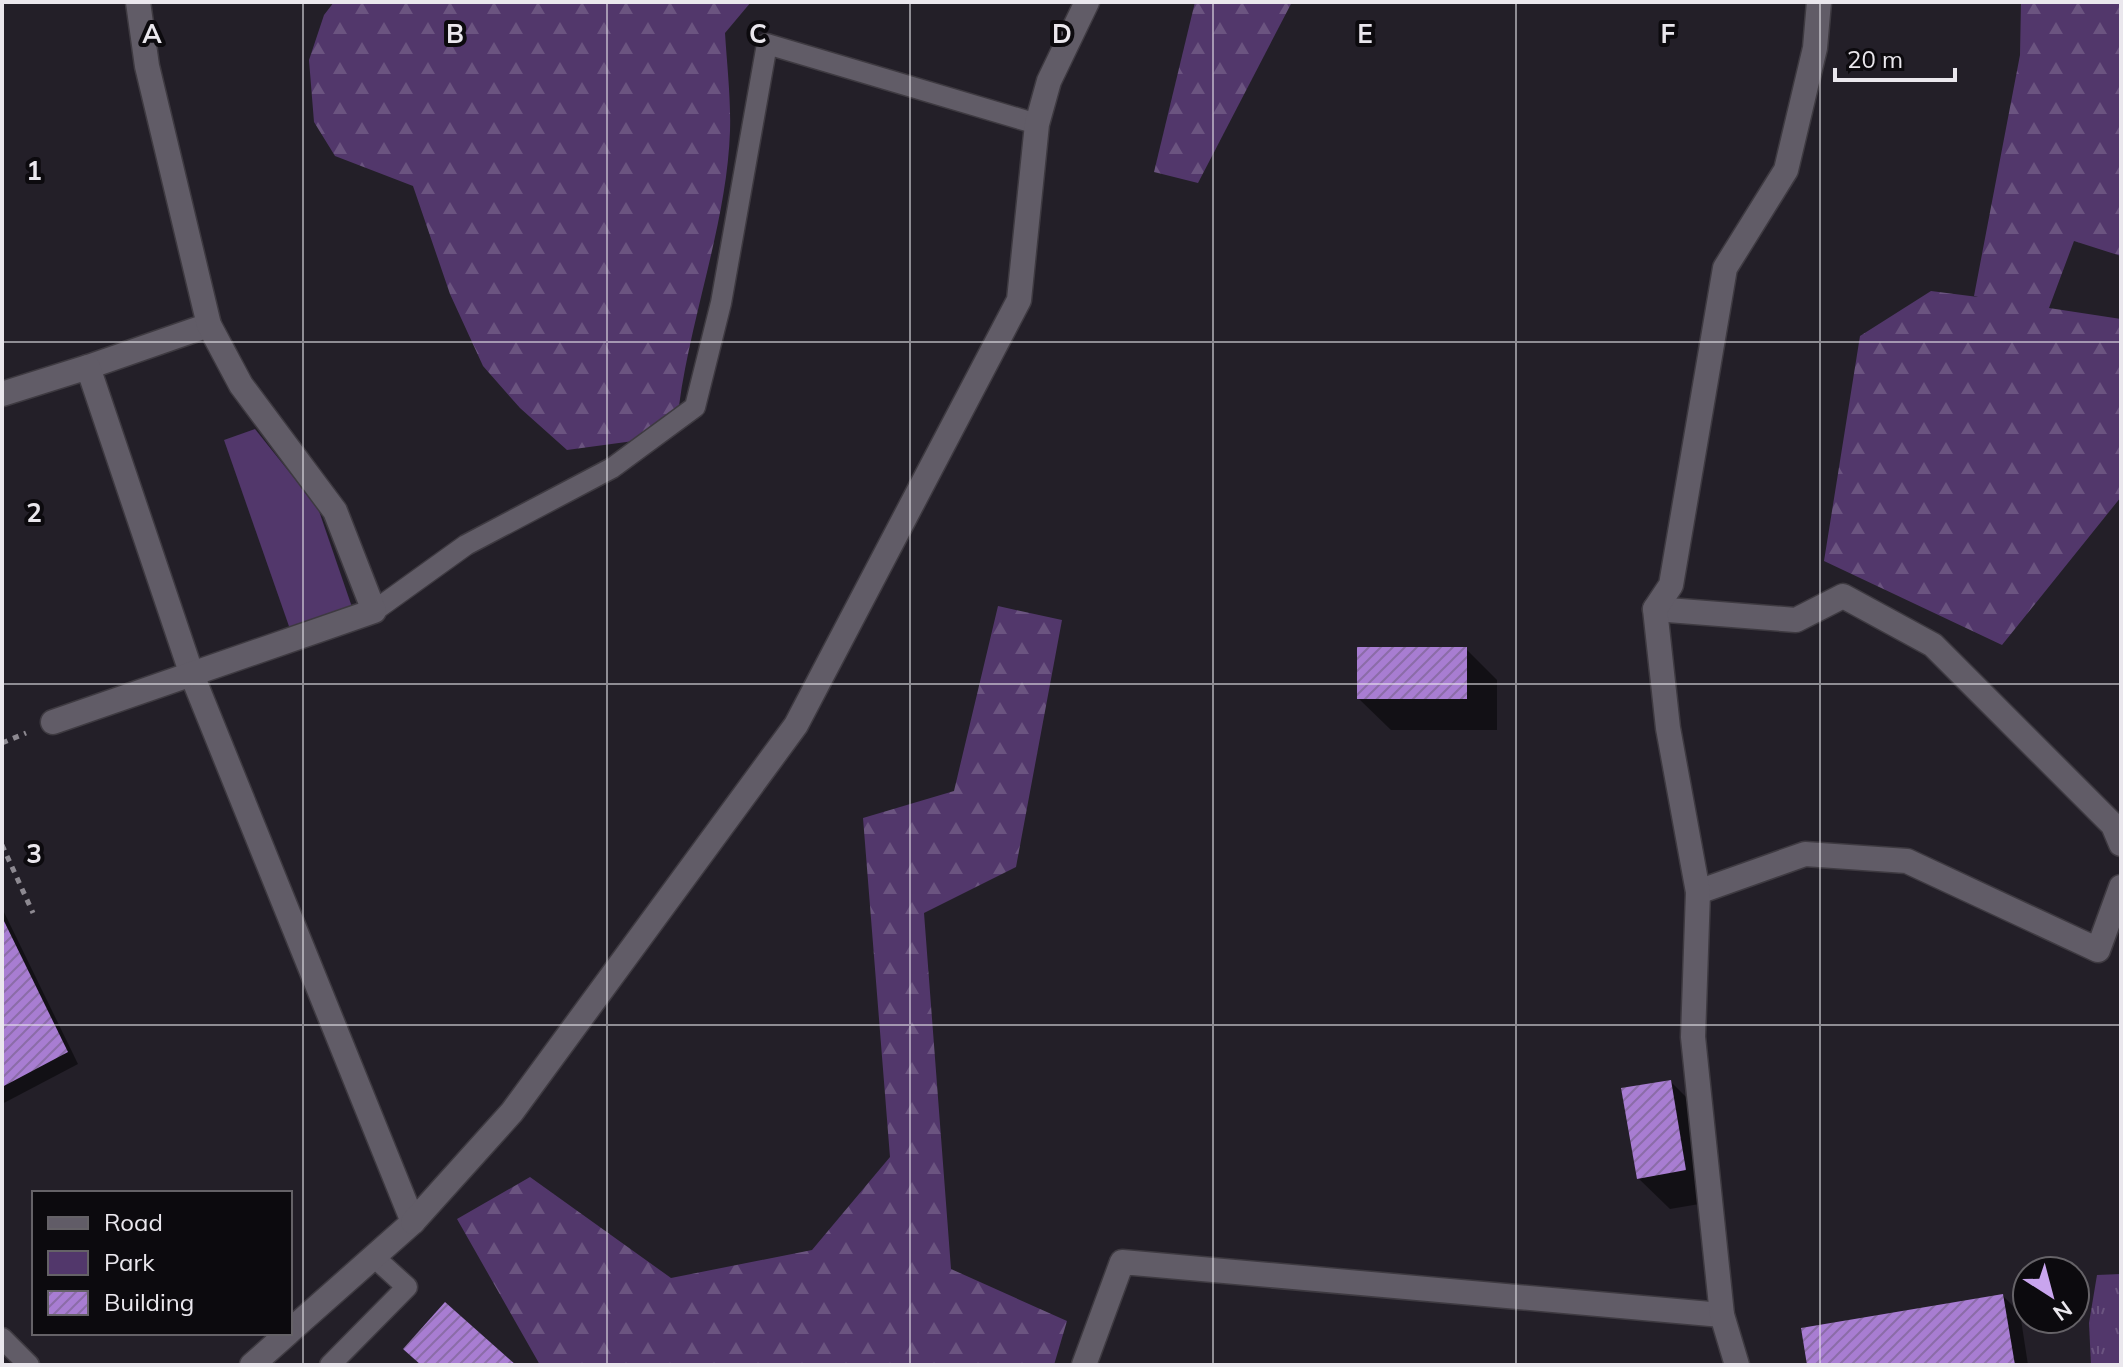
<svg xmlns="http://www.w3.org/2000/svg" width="2123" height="1367" font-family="Mulish,sans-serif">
	<defs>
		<pattern id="grass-tufts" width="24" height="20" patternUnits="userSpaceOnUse" patternTransform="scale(2)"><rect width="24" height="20" fill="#52376b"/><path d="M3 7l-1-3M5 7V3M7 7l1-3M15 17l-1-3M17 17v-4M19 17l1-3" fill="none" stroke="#6b5480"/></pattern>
		<pattern id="forest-firs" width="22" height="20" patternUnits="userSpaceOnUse" patternTransform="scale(2)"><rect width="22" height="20" fill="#52376b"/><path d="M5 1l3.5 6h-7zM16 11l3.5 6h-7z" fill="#6b5480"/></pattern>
		<pattern id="building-hatch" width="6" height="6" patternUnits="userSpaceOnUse" patternTransform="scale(2)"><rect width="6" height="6" fill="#a87dd2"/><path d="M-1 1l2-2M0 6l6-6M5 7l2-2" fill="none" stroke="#8b6ca8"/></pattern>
	</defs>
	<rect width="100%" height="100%" fill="#231f28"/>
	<polygon fill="url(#grass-tufts)" points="2121,1274 2121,1365 2091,1365 2089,1323 2097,1275"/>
	<g fill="url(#forest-firs)">
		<path d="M334 2H751L725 33C727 65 731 99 730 131 727 222 691 315 679 406L641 440 567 450 520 408 483 366 450 294 413 186 335 156 314 122 309 60 324 15Z"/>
		<polygon points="1195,2 1292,2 1198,183 1154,172"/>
		<polygon points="2021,2 2121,2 2121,256 2074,241 2049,308 2121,319 2121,497 2002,645 1824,561 1860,336 1931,291 1978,297 1974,296 2020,55"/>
		<polygon points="998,606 1062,620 1016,867 924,913 951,1269 1067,1321 1054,1365 540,1365 457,1219 530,1177 671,1278 812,1250 890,1157 863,818 954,791"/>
	</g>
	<polygon fill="#52376b" points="255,429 318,508 353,610 291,632 224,440"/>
	<g fill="#0007">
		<polygon points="1466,649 1497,680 1497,730 1391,730 1359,699"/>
		<polygon points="2,908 78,1064 2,1104"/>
		<polygon points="1671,1082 1702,1113 1717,1201 1670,1209 1638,1178"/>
		<polygon points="2003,1296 2020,1313 2028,1365 1809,1365"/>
	</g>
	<g fill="url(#building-hatch)">
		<rect x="1357" y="647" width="110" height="52"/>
		<polygon points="2,917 68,1052 2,1087"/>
		<polygon points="1671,1080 1686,1170 1637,1179 1621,1088"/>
		<polygon points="2003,1294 2015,1365 1807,1365 1801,1328"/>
		<polygon points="445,1302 516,1365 421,1365 403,1349"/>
	</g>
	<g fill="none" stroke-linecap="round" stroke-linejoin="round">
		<g stroke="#3e3a41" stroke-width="23">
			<g id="service">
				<polyline points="374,611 466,545 612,468 695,407 721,303 767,44 1037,124"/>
				<polyline points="2,1338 29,1365"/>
				<polyline points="330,1365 407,1287 374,1257"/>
			</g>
		</g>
		<g stroke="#3e3a41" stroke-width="27">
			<g id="minor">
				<polyline points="88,367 209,325"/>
				<polyline points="2,394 88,367 192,675 413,1222 290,1331"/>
				<polyline points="1655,609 1796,620 1843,596 1933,645 2113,825 2121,844"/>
				<polyline points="53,722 374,611 335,511 241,385 209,325 147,66 138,2"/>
				<polyline points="1698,892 1805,854 1907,861 2098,950 2121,887"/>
				<polyline points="413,1222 512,1112 796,725 1019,300 1037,124 1049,81 1087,2"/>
				<polyline points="252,1365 288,1333"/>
				<polyline points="1084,1365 1122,1262 1722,1315"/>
			</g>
		</g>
		<g stroke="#3e3a41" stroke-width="27">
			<polyline id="tertiary" points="1737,1365 1722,1315 1693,1037 1698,892 1668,728 1655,609 1671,585 1725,268 1786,170 1815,48 1819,2"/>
		</g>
		<g stroke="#8d8991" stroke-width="5" stroke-dasharray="6 6" stroke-linecap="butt">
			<polyline points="2,743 26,733"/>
			<polyline points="2,845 33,913"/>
		</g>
		<use href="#service" stroke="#615c67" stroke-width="20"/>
		<use href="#minor" stroke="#615c67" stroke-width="24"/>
		<use href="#tertiary" stroke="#615c67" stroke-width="24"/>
	</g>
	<path fill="none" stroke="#eae7ed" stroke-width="2" stroke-opacity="0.55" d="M303 2V1365M607 2V1365M910 2V1365M1213 2V1365M1516 2V1365M1820 2V1365M2 342H2121M2 684H2121M2 1025H2121"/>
	<g font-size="26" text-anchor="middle" font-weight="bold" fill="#eae7ed" stroke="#0c0a0e" stroke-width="8" stroke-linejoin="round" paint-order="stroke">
		<text x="152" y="43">A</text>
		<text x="455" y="43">B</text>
		<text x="758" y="43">C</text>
		<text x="1062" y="43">D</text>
		<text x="1365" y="43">E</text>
		<text x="1668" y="43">F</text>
		<text x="34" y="180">1</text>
		<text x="34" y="522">2</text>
		<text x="34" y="863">3</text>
	</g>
	<rect width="2123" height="1367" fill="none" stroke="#eae7ed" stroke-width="8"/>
	<rect x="32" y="1191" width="260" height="144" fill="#0c0a0e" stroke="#656267" stroke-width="2"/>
	<rect x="48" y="1217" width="40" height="12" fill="#615c67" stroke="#656267" stroke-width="2"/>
	<text x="104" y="1231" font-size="24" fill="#eae7ed">Road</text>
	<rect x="48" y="1251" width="40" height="24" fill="#52376b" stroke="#656267" stroke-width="2"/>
	<text x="104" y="1271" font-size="24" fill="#eae7ed">Park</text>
	<rect x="48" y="1291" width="40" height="24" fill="url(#building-hatch)" stroke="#656267" stroke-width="2"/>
	<text x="104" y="1311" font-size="24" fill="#eae7ed">Building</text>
	<g transform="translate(2051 1295) rotate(144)"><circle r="38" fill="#0c0a0e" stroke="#656267" stroke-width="2"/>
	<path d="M0-6L14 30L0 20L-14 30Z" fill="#c9a5ee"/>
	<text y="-12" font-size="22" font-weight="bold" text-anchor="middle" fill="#eae7ed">N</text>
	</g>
	<path d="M1835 68v12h120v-12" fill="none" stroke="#eae7ed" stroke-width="4"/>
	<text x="1847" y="68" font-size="24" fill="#eae7ed" stroke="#0c0a0e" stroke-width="6" paint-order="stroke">20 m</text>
</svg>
